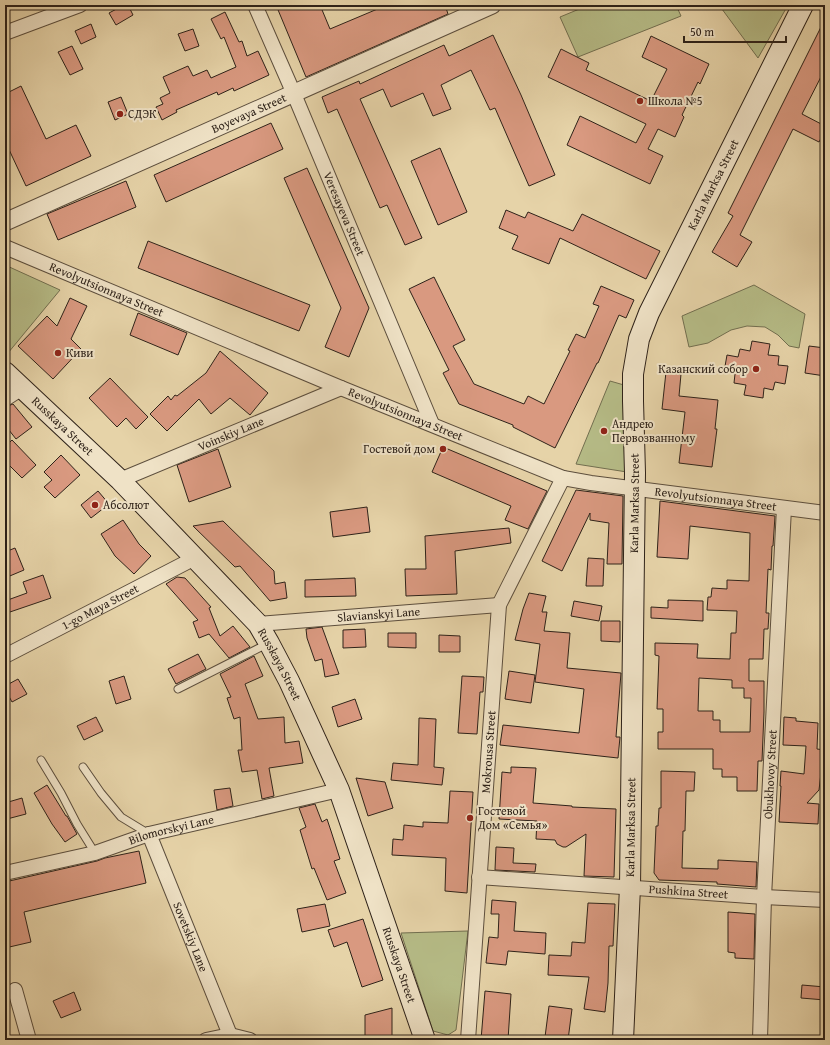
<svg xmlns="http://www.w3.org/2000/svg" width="830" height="1045" font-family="'Gentium Book Plus',serif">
	<rect width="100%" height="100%" fill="#e6d3a8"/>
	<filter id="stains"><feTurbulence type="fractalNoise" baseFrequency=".005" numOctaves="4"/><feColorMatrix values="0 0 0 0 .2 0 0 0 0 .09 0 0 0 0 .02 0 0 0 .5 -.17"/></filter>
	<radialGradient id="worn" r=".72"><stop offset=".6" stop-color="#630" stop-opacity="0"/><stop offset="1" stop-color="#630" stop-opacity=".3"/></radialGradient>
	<g fill="#b6bc87" stroke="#726f50">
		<polygon points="589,5 676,5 681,16 578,57 560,17"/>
		<polygon points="719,5 788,5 758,58"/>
		<polygon points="5,265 60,290 8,353 5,350"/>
		<polygon points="754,285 805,314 799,348 789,346 778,335 765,327 747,326 731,330 708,343 689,347 682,316"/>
		<polygon points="610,381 624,385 627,472 576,464"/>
		<polygon points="468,931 456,1030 448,1035 433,1031 401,933"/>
	</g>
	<g fill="#d99980" stroke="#2e2219" fill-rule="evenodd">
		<polygon points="124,5 128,5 133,15 116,25 109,13"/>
		<polygon points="276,5 320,5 330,29 387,5 445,5 448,14 306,77"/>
		<polygon points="225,12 239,42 242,41 247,56 258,51 269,75 234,91 233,88 218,95 217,92 176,110 177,112 162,120 156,107 163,104 160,98 170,93 163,77 188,66 193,76 207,70 211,78 236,67 224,37 221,39 211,19"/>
		<polygon points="825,19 825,69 802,114 825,126 825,131 819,142 793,129 740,235 752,242 737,267 712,252 733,216 728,213"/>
		<polygon points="91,24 96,37 81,44 75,31"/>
		<polygon points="193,29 199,46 185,51 178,34"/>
		<polygon points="493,35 521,95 555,175 529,186 495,108 490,110 471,70 441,85 451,109 433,116 423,93 391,107 383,89 360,99 422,238 405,245 387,205 380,208 337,109 328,113 322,97 359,81 360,84 444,45 449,56"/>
		<polygon points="651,36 709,64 700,84 698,82 682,115 684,117 675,137 658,129 648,149 663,156 650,184 567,145 580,116 636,143 646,124 548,77 561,49 589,63 586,70 651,101 667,69 642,57"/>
		<polygon points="72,46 83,69 70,75 58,52"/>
		<polygon points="21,86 46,139 76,125 91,156 26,186 5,141 5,94"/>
		<polygon points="121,97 128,114 115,120 108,102"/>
		<polygon points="271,123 283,149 166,202 154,175"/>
		<polygon points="440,148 467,212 438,225 411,161"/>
		<polygon points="307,168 369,308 349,357 325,347 341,308 284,178"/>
		<polygon points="126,181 136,207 58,240 47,214"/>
		<polygon points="506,210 525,218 528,212 573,231 582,214 660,251 646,279 560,238 549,264 512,249 518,236 499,228"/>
		<polygon points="148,241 310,305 299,331 138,268"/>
		<polygon points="434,277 465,340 453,346 474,384 524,404 528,396 544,404 570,351 568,350 576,334 585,338 599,306 593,304 601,286 634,300 626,318 619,315 598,363 597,363 555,448 513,427 513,425 459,404 443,373 449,370 409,289"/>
		<polygon points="70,298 87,306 71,339 81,349 53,379 18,346 47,316 57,326"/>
		<polygon points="138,313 187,333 178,355 130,335"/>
		<polygon points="752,341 770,344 768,355 779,356 778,365 788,366 785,384 775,382 773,390 764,388 763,398 744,395 746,385 734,383 735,374 724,372 727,355 738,357 740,349 750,351"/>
		<polygon points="809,346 825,348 825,376 805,373"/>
		<polygon points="220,351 268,393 250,415 230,398 211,414 199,399 167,431 150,414 168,396 171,400 175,395 177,396 206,373"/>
		<polygon points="666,372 681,374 679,396 718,400 715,429 717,429 712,467 679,463 685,412 662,409"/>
		<polygon points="110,378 148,417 136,429 126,418 117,427 89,398"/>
		<polygon points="13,404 32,427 16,439 5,425 5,407"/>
		<polygon points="12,440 36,465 22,478 5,461 5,447"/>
		<polygon points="443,447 547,491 528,529 505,520 511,506 432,472"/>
		<polygon points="218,449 231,487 189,502 177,465"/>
		<polygon points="61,455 80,475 55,498 44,487 52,480 44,472"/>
		<polygon points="576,490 623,496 622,564 607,564 609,523 590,520 590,513 562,571 542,561"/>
		<polygon points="98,491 109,504 91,518 81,505"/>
		<path d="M660 501 775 516 773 546H772L771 570 768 569 766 613H769L768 629H764L763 659H749V681H764V712L762 761H758L757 791H737V777H722V769H713V749H658V732H663V709H657L659 656 655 655V643L698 644 697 658 730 659 731 633H736L737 611 707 610 708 597H711L712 588 727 589V580L749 581 750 533 690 526 688 559 657 557ZM699 678 732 680V688H744V698H751L750 732H720V720H713V711H698Z"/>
		<polygon points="367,507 370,532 333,537 330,512"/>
		<polygon points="123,520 139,544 151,556 134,574 115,556 101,534"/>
		<polygon points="223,521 274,571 275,584 285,582 287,598 270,601 240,566 235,567 193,526"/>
		<polygon points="509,528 511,543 455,551 457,594 406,596 405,569 426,569 425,536"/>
		<polygon points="15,548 24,570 5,578 5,552"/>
		<polygon points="588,558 604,559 603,586 586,586"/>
		<polygon points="43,575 51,598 7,613 5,607 5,601 27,593 23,582"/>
		<polygon points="177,577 185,578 211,607 209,608 220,636 233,626 250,647 229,658 209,634 199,638 193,622 198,620 166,584"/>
		<polygon points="355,578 356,596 305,597 305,580"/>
		<polygon points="529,593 546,596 542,612 547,612 544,631 570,633 567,668 621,673 616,737 620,737 618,758 500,745 503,725 579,733 584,689 535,682 540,644 515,640 523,609"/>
		<polygon points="668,600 703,601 703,621 651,618 651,607 668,608"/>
		<polygon points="574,601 602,606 599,621 571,616"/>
		<polygon points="601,621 620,621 620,642 601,641"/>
		<polygon points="322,627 339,674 325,677 322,659 315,661 307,638 306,629"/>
		<polygon points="365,629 366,647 343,648 343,630"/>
		<polygon points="388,633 416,633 416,648 388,647"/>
		<polygon points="439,635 460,636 460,652 439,652"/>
		<polygon points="198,654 206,669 176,684 168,669"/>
		<polygon points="254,656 263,676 245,684 258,719 284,717 285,743 299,741 303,763 269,768 274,796 262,799 257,770 242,772 238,750 242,750 240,717 234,719 227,698 231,697 220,674"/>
		<polygon points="509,671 535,675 531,703 505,699"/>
		<polygon points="124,676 131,699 116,704 109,681"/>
		<polygon points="462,676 484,677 483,692 480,692 477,734 458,733"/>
		<polygon points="18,679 27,694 12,702 5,689 5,686"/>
		<polygon points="355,699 362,719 338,727 332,707"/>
		<polygon points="96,717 103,731 84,740 77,726"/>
		<polygon points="784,717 796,718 796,721 818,723 817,749 825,750 825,774 821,773 819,790 807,803 819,804 818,824 779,822 781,786 780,786 781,771 804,774 806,746 783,745"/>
		<polygon points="419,718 436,719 434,767 444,768 442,785 391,780 393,763 418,765"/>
		<polygon points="511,767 536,768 533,803 572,806 572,807 616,809 614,877 584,876 586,834 566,847 563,847 557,844 555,840 536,839 537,821 499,819 502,772 511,773"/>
		<polygon points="661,771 695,772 694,791 686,791 685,831 683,831 682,868 718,869 718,860 757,862 756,887 717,884 717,882 659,880 654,873 656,826 658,826 659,808 661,808"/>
		<polygon points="356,778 385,782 393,808 368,816"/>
		<polygon points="47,785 66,816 67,816 77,834 65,842 52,824 34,793"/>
		<polygon points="230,788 233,806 217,810 214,790"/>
		<polygon points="450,791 473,792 467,893 445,891 446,858 392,855 393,839 403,840 404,825 423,827 423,822 448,823"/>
		<polygon points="22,798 26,814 7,819 5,812 5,803"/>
		<polygon points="315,804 322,822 327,819 331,831 340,859 334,861 346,893 327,900 314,868 312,869 300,830 306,827 299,808"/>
		<polygon points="496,847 514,848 513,863 536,864 535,872 495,870"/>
		<polygon points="139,851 146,883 24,912 31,942 5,948 5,882 97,861 105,858"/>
		<polygon points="492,900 516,902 514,931 546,933 545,954 508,951 506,965 486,963 489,937 498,938 499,914 491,914"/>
		<polygon points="588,903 615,904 613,946 609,946 608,983 605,1012 584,1009 589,977 548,975 549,955 571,956 572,942 585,943"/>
		<polygon points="325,904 330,926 302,932 297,909"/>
		<polygon points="728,912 755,914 754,959 735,958 735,953 728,952"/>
		<polygon points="363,919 383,980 362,987 347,942 334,947 328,930"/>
		<polygon points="802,985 825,987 825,1000 801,998"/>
		<polygon points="485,991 511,994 508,1040 481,1040"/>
		<polygon points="74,992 81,1010 61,1018 53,1001"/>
		<polygon points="549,1006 572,1009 568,1040 545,1037"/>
		<polygon points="392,1008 392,1040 365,1040 365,1015"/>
	</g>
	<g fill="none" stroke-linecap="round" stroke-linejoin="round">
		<g stroke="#5c4e3d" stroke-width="9">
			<g id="service">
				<polyline points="178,689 267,644"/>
				<polyline points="41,760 61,793 77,824 95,853"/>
				<polyline points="83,767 101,793 121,817 149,834"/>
			</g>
		</g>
		<g stroke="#5c4e3d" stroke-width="16">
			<g id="minor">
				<path id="s1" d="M255 5 294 94 432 424"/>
				<polyline points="5,33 80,5"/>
				<path id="s2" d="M5 247 341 388 563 478 591 483 825 513"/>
				<polyline points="5,399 22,388"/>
				<path id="s3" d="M120 480 341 388"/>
				<path id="s4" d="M258 624 499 605"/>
				<path id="s5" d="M5 656 195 558"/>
				<path id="s6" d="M149 834 230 1035 231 1040"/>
				<path id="s7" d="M5 873 95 853 149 834 339 790"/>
				<path id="s8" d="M479 877 764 897 825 900"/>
				<polyline points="15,990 29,1040"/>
				<polyline points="206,1040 230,1035 250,1040"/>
				<path id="s9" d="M468 1040 499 605 563 478"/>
				<path id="s10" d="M760 1040 764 897 784 508"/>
			</g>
		</g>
		<g stroke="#5c4e3d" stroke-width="19">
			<g id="tertiary">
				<path id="s11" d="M5 222 492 5"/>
			</g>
		</g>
		<g stroke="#2e2219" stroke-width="22">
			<g id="secondary">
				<path id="s12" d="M5 372 120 480 258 624 269 643 289 681 339 790 425 1040"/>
				<path id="s13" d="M623 1040 630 887 635 473 633 401V374L639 339 649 313 803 5"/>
			</g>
		</g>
		<use href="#service" stroke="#efe2c6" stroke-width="7"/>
		<use href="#minor" stroke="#efe2c6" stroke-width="14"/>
		<use href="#tertiary" stroke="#efe2c6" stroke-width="17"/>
		<use href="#secondary" stroke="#efe2c6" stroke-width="20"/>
	</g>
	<g fill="#8f2418" stroke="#efe2c6" stroke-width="1.5">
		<circle cx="640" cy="101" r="4"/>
		<circle cx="120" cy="114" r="4"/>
		<circle cx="58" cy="353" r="4"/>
		<circle cx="756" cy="369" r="4"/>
		<circle cx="604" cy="431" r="4"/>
		<circle cx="443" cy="449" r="4"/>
		<circle cx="95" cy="505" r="4"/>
		<circle cx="470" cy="818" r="4"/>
	</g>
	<g text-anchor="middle" stroke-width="4" stroke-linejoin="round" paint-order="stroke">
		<g font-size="12" fill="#2e2219" stroke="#efe2c6" text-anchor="start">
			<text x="648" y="105">Школа №5</text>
			<text x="128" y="118">СДЭК</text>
			<text x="66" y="357">Киви</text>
			<text x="748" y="373" text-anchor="end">Казанский собор</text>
			<text x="612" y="428">Андрею<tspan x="612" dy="14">Первозванному</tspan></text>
			<text x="435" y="453" text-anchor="end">Гостевой дом</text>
			<text x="103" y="509">Абсолют</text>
			<text x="478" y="815">Гостевой<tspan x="478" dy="14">Дом «Семья»</tspan></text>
		</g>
		<g font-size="12" fill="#2e2219" stroke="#efe2c6">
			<text dy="4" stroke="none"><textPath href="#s11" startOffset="267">Boyevaya Street</textPath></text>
			<text dy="4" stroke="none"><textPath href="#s13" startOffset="873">Karla Marksa Street</textPath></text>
			<text dy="4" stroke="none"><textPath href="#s1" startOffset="227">Veresayeva Street</textPath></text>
			<text dy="4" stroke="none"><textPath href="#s2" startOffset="110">Revolyutsionnaya Street</textPath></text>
			<text dy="4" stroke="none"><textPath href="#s2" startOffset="434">Revolyutsionnaya Street</textPath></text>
			<text dy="4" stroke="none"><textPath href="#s12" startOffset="79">Russkaya Street</textPath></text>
			<text dy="4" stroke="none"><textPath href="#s3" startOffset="120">Voinskiy Lane</textPath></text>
			<text dy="4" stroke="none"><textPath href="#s2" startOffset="758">Revolyutsionnaya Street</textPath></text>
			<text dy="4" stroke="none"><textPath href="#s13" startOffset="537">Karla Marksa Street</textPath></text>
			<text dy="4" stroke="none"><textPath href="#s5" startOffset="107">1-go Maya Street</textPath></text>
			<text dy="4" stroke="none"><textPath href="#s4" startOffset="121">Slavianskyi Lane</textPath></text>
			<text dy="4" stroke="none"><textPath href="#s12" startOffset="403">Russkaya Street</textPath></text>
			<text dy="4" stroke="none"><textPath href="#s9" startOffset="289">Mokrousa Street</textPath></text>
			<text dy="4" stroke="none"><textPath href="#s10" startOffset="266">Obukhovoy Street</textPath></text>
			<text dy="4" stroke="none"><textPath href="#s13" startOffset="213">Karla Marksa Street</textPath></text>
			<text dy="4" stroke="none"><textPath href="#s7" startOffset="172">Bilomorskyi Lane</textPath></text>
			<text dy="4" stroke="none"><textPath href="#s8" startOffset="210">Pushkina Street</textPath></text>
			<text dy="4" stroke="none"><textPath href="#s6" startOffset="111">Sovetskiy Lane</textPath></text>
			<text dy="4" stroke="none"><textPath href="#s12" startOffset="727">Russkaya Street</textPath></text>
		</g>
	</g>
	<rect width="830" height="1045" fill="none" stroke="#e6d3a8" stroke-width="20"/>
	<rect x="6" y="6" width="818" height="1033" fill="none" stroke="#2e2219" stroke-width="2"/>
	<rect x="10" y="10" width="810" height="1025" fill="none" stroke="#2e2219"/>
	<path d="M684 36v6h102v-6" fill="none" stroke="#2e2219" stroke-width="2"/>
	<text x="690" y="36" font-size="12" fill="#2e2219" stroke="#efe2c6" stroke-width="3" paint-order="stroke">50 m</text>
	<rect width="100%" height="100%" filter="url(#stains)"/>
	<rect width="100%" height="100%" fill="url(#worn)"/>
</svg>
